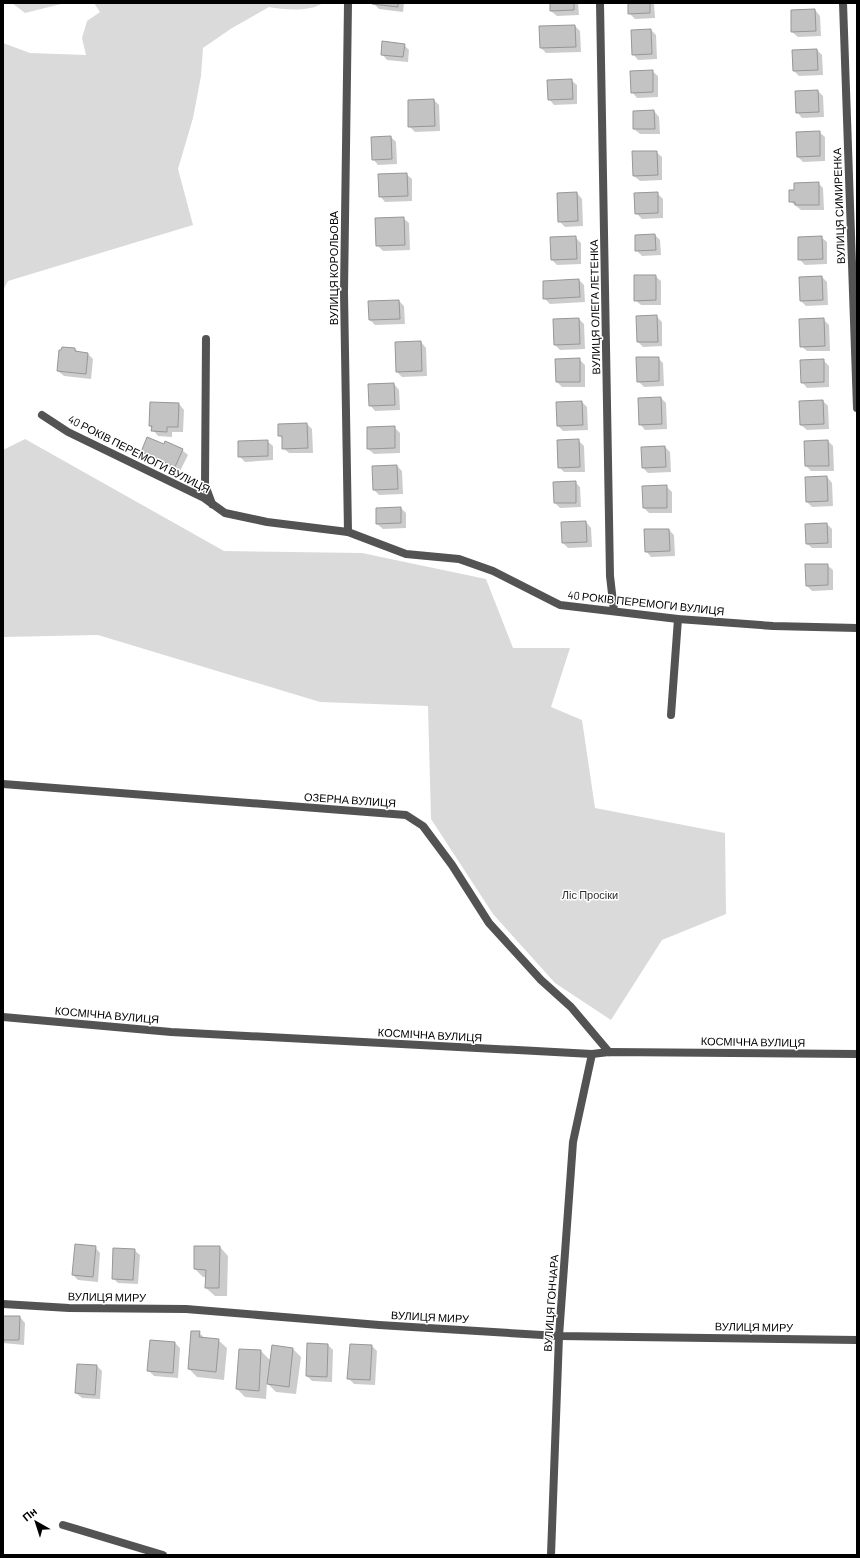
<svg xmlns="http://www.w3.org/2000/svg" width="860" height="1558" font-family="Barlow,sans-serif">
	<rect width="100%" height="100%" fill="#fff"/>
	<g fill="#dadada">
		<polygon points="12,3 65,3 25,13"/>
		<path d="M94 3H323C310 12 284 10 269 7L232 28 203 48 201 76 193 118 178 169 193 225 8 281 3 290V43L30 53 86 55 82 38 87 21 100 12Z"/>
		<polygon points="25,439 224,551 362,553 486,579 513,648 570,648 551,707 582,720 595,808 725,833 726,914 662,940 611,1020 555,983 493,914 431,819 428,706 320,702 98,635 3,637 3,450"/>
	</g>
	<g fill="#0003">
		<polygon points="373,3 404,3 403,12 379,9"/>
		<polygon points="551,3 578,3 579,15 557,16 551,11"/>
		<polygon points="629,3 654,3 655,18 635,19 629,13"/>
		<polygon points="815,10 820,16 821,36 798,37 792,32"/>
		<polygon points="575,26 580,31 581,52 546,53 541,48"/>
		<polygon points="651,30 656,35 657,59 638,60 633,54"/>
		<polygon points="404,45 409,50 408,62 387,60 382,54"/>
		<polygon points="817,50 822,55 823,75 799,76 794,71 793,51"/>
		<polygon points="652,71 658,76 658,97 637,98 632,92"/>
		<polygon points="571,80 577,85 577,104 554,105 549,99"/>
		<polygon points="818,91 823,96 824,117 802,118 797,112"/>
		<polygon points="434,100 439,105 440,131 415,132 409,126"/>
		<polygon points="654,111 659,117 660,134 640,134 634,129 634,112"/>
		<polygon points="819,132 825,137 825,161 803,162 798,157"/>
		<polygon points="391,137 396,142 397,164 378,165 373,159"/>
		<polygon points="656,152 662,157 662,180 640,181 634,176"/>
		<polygon points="406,174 412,179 412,201 385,202 380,196"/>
		<polygon points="818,183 823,188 824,210 801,210 790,201"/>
		<polygon points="577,193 582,199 583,226 565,227 559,221"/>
		<polygon points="657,193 663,199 663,218 642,219 636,213"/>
		<polygon points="403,218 409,223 410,250 383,251 377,245"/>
		<polygon points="655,235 660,240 661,255 642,256 636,250"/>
		<polygon points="575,237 581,243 581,264 557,265 552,260"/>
		<polygon points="821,237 827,242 827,264 805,265 799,259"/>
		<polygon points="655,276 661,281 661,305 641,305 635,300"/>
		<polygon points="822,277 827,282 828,305 806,306 801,301"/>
		<polygon points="579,280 584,285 585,302 550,304 544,298"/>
		<polygon points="399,301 404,306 405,324 375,325 370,320"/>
		<polygon points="656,316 662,322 662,346 643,347 638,342"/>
		<polygon points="579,319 584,324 585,349 560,350 555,345"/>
		<polygon points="823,319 829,325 830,351 807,351 801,346"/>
		<polygon points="421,342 426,348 427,376 402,377 397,372"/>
		<polygon points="75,349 79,353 88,354 93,359 91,379 64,376 58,371"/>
		<polygon points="658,358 663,363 664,386 644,387 638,381"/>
		<polygon points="579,359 585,365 585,387 562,387 557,382 556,360"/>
		<polygon points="823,360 829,366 829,387 807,388 802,382"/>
		<polygon points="394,384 399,390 400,410 375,411 370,405"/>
		<polygon points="661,398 666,403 667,429 645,430 640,424"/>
		<polygon points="823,401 828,406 829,429 807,430 801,425"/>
		<polygon points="582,402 587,407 588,430 563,431 558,426"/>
		<polygon points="151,403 179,404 184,410 183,432 172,432 172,437 158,436 150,426"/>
		<polygon points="307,424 312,429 313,453 289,453 283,448 283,439 279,435"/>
		<polygon points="394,427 400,433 400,453 374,454 368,449"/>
		<polygon points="267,441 273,446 273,460 245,462 239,456"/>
		<polygon points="579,441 584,446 585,472 564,472 559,467"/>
		<polygon points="828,441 833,446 834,471 811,471 806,466 805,442"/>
		<polygon points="165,445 182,450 188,455 180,471 147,457 142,452"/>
		<polygon points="665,447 670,452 671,472 648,473 643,468"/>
		<polygon points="397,466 402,471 403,494 379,495 374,490"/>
		<polygon points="827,477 832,483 833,506 812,507 807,502"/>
		<polygon points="575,482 580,487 581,507 560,508 555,503"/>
		<polygon points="666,486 672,492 672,513 649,513 644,508 643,487"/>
		<polygon points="401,508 406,513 406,528 383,529 377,524"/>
		<polygon points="586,522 591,528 592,547 568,548 563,543"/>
		<polygon points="827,524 832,529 832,548 812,548 806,543"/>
		<polygon points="669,530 674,535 675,556 651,557 646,551"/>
		<polygon points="827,565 833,570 833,590 812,591 807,586"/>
		<polygon points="95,1247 100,1253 98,1282 78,1280 73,1275"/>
		<polygon points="195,1247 220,1247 228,1256 227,1296 215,1296 206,1288 207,1277 203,1277 195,1269"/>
		<polygon points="134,1250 140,1255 138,1284 118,1283 113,1278"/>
		<polygon points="3,1317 20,1317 25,1323 24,1345 3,1343"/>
		<polygon points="199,1332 205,1339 218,1340 227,1348 224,1380 197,1377 189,1369"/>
		<polygon points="175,1343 180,1348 178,1378 154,1376 148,1370"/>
		<polygon points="328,1345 333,1350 332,1382 312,1381 307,1376"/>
		<polygon points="351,1345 372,1346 377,1351 375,1385 354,1384 348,1378"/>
		<polygon points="293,1349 301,1357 296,1394 276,1392 267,1383 266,1399 245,1397 237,1389 261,1351 271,1361"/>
		<polygon points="97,1366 102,1371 100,1399 82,1398 76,1393"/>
	</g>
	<g fill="#c3c3c3" stroke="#979797">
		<polygon points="372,3 398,3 398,7 372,4"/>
		<polygon points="550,3 574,3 574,10 550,11"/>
		<polygon points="628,3 650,3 650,13 628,14"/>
		<polygon points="815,9 816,31 791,32 791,10"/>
		<polygon points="575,25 576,47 540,48 539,26"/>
		<polygon points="651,29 652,54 632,55 631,30"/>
		<polygon points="382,41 405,44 403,57 381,55"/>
		<polygon points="817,49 818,70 793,71 792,50"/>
		<polygon points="653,70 653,92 631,93 630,71"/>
		<polygon points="572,79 573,99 548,100 547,80"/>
		<polygon points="818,90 819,112 796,113 795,91"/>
		<polygon points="434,99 435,126 408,127 408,100"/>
		<polygon points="654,110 655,129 633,129 633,111"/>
		<polygon points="820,131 820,156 797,157 796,132"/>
		<polygon points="391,136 392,159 372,160 371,137"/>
		<polygon points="632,151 657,151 658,175 633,176"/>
		<polygon points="407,173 408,196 379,197 378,174"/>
		<polygon points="819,182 819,205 795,205 795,202 789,202 789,190 794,190 794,183"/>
		<polygon points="577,192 578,221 558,222 557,193"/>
		<polygon points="658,192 658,213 635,214 634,193"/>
		<polygon points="404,217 405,245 376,246 375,218"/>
		<polygon points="655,234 656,250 635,251 635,235"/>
		<polygon points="576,236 577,259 551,260 550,237"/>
		<polygon points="822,236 823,259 798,260 798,237"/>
		<polygon points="634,275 656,275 656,300 634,301"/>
		<polygon points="822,276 823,300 800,301 799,277"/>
		<polygon points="579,279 580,297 543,299 543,281"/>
		<polygon points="399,300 400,319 369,320 368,301"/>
		<polygon points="657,315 658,342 637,342 636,316"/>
		<polygon points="579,318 580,344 554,345 553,319"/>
		<polygon points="824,318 825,346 800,347 799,319"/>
		<polygon points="421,341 422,371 396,372 395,342"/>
		<polygon points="62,347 75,348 75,351 88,353 86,374 57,371 59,350 61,350"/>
		<polygon points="636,357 659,357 659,381 637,382"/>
		<polygon points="580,358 580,382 556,382 555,359"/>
		<polygon points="824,359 824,382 801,383 800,360"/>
		<polygon points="394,383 395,405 369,406 368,384"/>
		<polygon points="661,397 662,424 639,425 638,398"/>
		<polygon points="823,400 824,424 800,425 799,401"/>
		<polygon points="582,401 583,425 557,426 556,402"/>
		<polygon points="150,402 179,403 178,427 167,427 167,432 151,431 152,426 149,426"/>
		<polygon points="307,423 308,448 282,449 282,436 278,436 278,424"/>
		<polygon points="395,426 395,448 367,449 367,427"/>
		<polygon points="147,437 164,444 165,441 183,449 175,467 141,452"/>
		<polygon points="579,439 580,467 558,468 557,440"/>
		<polygon points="268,440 268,456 238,457 238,441"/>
		<polygon points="828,440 829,466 805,466 804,441"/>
		<polygon points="665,446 666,467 642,468 641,447"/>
		<polygon points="397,465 398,489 373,490 372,466"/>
		<polygon points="827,476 828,501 806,502 805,477"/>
		<polygon points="576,481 576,503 554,503 553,482"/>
		<polygon points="667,485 667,508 643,508 642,486"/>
		<polygon points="401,507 401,523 376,524 376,508"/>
		<polygon points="586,521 587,542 562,543 561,522"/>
		<polygon points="827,523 828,543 806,544 805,524"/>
		<polygon points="644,529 669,529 670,551 645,552"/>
		<polygon points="805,564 828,564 828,585 806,586"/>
		<polygon points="75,1244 96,1246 93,1277 72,1275"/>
		<polygon points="194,1246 220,1246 219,1288 205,1288 206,1270 194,1269"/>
		<polygon points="113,1248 135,1249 133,1280 112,1279"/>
		<polygon points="3,1316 20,1316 19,1340 3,1340"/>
		<polygon points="191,1331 200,1331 199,1337 219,1339 216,1372 188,1369"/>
		<polygon points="150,1340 175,1342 173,1373 147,1371"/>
		<polygon points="307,1343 328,1344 327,1377 306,1376"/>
		<polygon points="350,1344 372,1345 370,1380 347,1379"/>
		<polygon points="272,1345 293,1348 289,1387 267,1384"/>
		<polygon points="239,1349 261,1350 259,1391 236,1389"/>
		<polygon points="77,1364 97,1365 95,1395 75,1393"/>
	</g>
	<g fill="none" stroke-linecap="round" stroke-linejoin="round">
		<polyline stroke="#535353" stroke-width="8" points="206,339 205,485 212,504"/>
		<g stroke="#535353" stroke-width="8">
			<polyline points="600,3 610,576 614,611"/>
			<polyline points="843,3 857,408"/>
			<polyline points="42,415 68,432 204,498 225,513 267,522 348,532 406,554 459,559 493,571 560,605 678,619 773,626 857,628"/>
			<polyline points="348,532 344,292 348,3"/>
			<polyline points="671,715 678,619"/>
			<polyline points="3,784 406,815 423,826 452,865 489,923 541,980 571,1007 609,1052"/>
			<polyline points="3,1017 171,1032 592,1054 609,1052 857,1054"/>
			<polyline points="3,1304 69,1308 186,1309 379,1325 559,1336 857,1340"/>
			<polyline points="63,1525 163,1555"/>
			<polyline points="551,1555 559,1336 573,1142 592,1054"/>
		</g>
	</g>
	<g text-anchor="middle" stroke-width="3" stroke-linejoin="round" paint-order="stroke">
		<g font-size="11" fill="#000" stroke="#fff">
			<text transform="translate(839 206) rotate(-92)" y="4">ВУЛИЦЯ СИМИРЕНКА</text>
			<text transform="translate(334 268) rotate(-90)" y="4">ВУЛИЦЯ КОРОЛЬОВА</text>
			<text transform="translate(595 307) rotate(-91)" y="4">ВУЛИЦЯ ОЛЕГА ЛЕТЕНКА</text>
			<text transform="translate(139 454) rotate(27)" y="4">40 РОКІВ ПЕРЕМОГИ ВУЛИЦЯ</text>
			<text transform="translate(646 603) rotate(6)" y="4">40 РОКІВ ПЕРЕМОГИ ВУЛИЦЯ</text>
			<text transform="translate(350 800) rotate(4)" y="4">ОЗЕРНА ВУЛИЦЯ</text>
			<text transform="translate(107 1015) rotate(5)" y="4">КОСМІЧНА ВУЛИЦЯ</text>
			<text transform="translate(430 1035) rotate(3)" y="4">КОСМІЧНА ВУЛИЦЯ</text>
			<text transform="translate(753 1042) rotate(1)" y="4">КОСМІЧНА ВУЛИЦЯ</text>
			<text transform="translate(107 1297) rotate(1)" y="4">ВУЛИЦЯ МИРУ</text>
			<text transform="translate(551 1303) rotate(-86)" y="4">ВУЛИЦЯ ГОНЧАРА</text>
			<text transform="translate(430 1317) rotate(3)" y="4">ВУЛИЦЯ МИРУ</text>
			<text transform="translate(754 1327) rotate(1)" y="4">ВУЛИЦЯ МИРУ</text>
		</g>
		<g font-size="11" fill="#313131" stroke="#fff">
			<text x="590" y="899">Ліс Просіки</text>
		</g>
	</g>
	<rect width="860" height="1558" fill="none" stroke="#000000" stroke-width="8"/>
	<g transform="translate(36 1522) rotate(321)" stroke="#ffffff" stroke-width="3" paint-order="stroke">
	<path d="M0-3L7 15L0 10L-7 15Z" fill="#000000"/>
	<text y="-6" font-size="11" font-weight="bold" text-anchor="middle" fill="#000000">Пн</text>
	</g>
</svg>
